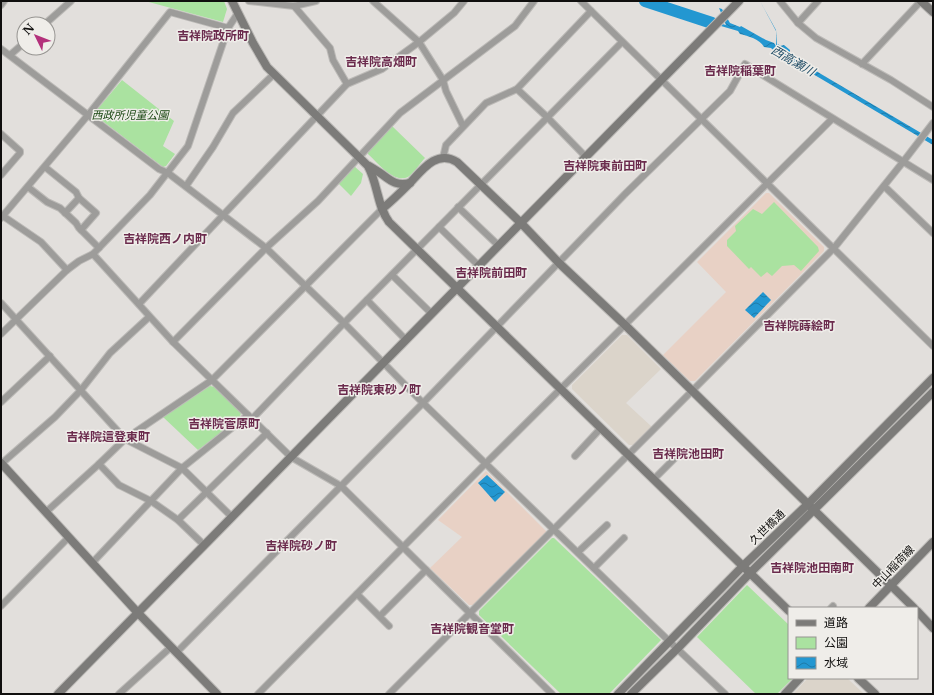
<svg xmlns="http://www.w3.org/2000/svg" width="934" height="695" font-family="'Libre Baskerville','Noto Sans JP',serif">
	<defs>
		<pattern id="water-waves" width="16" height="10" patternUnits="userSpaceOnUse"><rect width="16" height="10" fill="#2397d1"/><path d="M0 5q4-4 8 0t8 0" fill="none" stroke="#1d7aa8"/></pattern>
	</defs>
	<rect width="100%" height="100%" fill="#e2dfdc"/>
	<g fill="#dbd4ca">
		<polygon points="622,335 627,335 661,369 626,403 652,427 634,445 629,445 572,389 572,385"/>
		<polygon points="808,678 847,678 864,694 793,694"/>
	</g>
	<g fill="#e8d1c5">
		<polygon points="766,193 769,193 824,247 824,251 695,381 690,381 663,355 726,292 697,262"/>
		<polygon points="486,471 546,531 546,533 473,605 469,605 430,568 462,537 438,520"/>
	</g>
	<g fill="#aae2a0">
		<polygon points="145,1 224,1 227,9 223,22"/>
		<polygon points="122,80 174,121 163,146 175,154 166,166 163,167 96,116 95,112"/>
		<path d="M392 126 425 158C421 162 413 174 408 177 394 184 377 162 368 154V151Z"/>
		<polygon points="354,166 363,174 361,183 351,196 338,183"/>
		<polygon points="774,202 818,247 819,251 801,271 794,265 782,266 772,276 767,272 761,277 751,267 749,269 727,246 727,240 736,231 735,226 753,209 762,214"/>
		<polygon points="210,386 215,387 241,412 240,418 198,450 163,417"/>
		<polygon points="552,538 554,538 661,640 609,694 561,694 479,615 479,611"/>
		<polygon points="747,585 789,625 789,678 793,678 777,694 756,694 697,637"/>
	</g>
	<g fill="url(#water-waves)">
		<path d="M642 1H647L704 19 726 25 719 8 722 9 730 23 740 27 741 26 766 40 774 43 776 46V31L760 1 776 30 777 46 778 44 780 46 784 45 790 50V54L821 74 933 140V145L796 64 784 60 771 48 764 47C760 39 748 36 740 34L738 31 697 19V17Z"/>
		<polygon points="763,292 771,300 754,318 745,310"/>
		<polygon points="487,475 505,492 495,502 478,483"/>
	</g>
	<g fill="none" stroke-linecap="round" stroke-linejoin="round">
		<polyline stroke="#2397d1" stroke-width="12" points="645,1 712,23"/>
		<g stroke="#bcbab7" stroke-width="8">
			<g id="street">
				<polyline points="249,1 294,6 316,1"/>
				<polyline points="373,1 419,42 443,80 446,91 463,126"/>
				<polyline points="581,1 933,346"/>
				<polyline points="780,1 798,23 816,38 891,80 933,107"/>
				<polyline points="1,5 4,1"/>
				<polyline points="294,6 330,48 333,60 347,84"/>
				<polyline points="798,23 818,1"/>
				<polyline points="45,24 71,1"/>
				<polyline points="1,49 159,169 168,173 266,248 344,323 423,403 670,642 725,694"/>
				<polyline points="10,55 24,43"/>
				<polyline points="862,64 921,1"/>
				<polyline points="517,89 547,117 586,157"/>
				<polyline points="1,134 20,151 20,153 1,175"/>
				<polyline points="443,158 446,145 486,103 517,89 591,11"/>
				<polyline points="45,167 76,192 79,198"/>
				<polyline points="186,186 213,147 233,113 273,75"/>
				<polyline points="884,186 933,233"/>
				<polyline points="28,187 47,202 60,208 76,223 79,228 99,248"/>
				<polyline points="458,207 499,246"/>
				<polyline points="65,213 79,198 96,213 81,230"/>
				<polyline points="3,216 41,242 67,270"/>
				<polyline points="1,218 88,115 170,12 228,28"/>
				<polyline points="439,227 479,266"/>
				<polyline points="93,254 173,342 291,457 341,486 552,694"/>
				<polyline points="392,275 432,314"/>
				<polyline points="367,300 406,340"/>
				<polyline points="1,303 125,439 182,468 232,517"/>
				<polyline points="139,304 347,84 382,69 419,42 454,13 464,1"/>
				<polyline points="1,334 67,270 79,261 93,254 150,195 188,146 228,28 238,13"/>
				<polyline points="173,342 266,248 318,201 400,113 515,26 534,1"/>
				<polyline points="1,402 50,356"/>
				<polyline points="252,419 344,323 622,42"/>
				<polyline points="575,456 601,428"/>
				<polyline points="1,464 55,417 81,390 110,353 149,317"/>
				<polyline points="99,464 119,485 151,501 178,520 204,545"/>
				<polyline points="654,479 681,452"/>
				<polyline points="46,512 99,464 125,439 212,380 382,209"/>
				<polyline points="178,520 267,433"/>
				<polyline points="578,552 607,525"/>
				<polyline points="93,562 182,468 248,415"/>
				<polyline points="594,568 624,538"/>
				<polyline points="357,594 389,626"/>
				<polyline points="1,606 69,537"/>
				<polyline points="831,608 833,606"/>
				<polyline points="380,616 426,570"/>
				<polyline points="177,652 423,403 625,194 730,91 745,64 933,180"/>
				<polyline points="119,694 171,647"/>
				<polyline points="258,694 486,463 832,119"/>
				<polyline points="389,694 692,391 834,248 903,162 933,123"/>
			</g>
		</g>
		<g stroke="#bcbab7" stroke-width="10">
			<g id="secondary">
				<path d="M232 1 253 43 267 67 368 166C378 184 377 206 389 222L789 611"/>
				<polyline points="921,1 933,12"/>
				<path d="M369 166C374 169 379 172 383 175 392 182 398 186 410 183"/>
				<path d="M382 209C392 201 401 192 410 183 422 170 437 149 457 162L521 223 559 263 625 325 914 608"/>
				<polyline points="1,463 138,613 217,694"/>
				<polyline points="869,608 933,542"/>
				<polyline points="917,611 933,628"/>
				<polyline points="858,678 875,694"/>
				<polyline points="58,694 739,1"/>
				<polyline points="618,694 743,566 808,504 933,378"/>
				<polyline points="631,694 677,649 750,573 933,392"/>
				<polyline points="785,694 800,678"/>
			</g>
		</g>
		<use href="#street" stroke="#9d9c9a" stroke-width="6"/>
		<use href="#secondary" stroke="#7c7b79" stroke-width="8"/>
	</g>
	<g text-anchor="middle" stroke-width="3" stroke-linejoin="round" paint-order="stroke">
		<g font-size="11" font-style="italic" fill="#1a4712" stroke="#efede9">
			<text x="130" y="119">西政所児童公園</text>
		</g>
		<g font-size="11" fill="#100f0e" stroke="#efede9">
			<text transform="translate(767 527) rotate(-44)" y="4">久世橋通</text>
			<text transform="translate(893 567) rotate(-46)" y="4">中山稲荷線</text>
		</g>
		<g font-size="12" font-weight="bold" fill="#6b2b4d" stroke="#efede9">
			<text x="213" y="40">吉祥院政所町</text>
			<text x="381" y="66">吉祥院高畑町</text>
			<text x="740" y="75">吉祥院稲葉町</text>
			<text x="605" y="170">吉祥院東前田町</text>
			<text x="165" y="243">吉祥院西ノ内町</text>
			<text x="491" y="277">吉祥院前田町</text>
			<text x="799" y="330">吉祥院蒔絵町</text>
			<text x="379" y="394">吉祥院東砂ノ町</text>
			<text x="224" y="428">吉祥院菅原町</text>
			<text x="108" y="441">吉祥院這登東町</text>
			<text x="688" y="458">吉祥院池田町</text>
			<text x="301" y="550">吉祥院砂ノ町</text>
			<text x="812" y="572">吉祥院池田南町</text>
			<text x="472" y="633">吉祥院観音堂町</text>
		</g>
		<g font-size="12" font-style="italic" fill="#255069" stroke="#efede9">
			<text transform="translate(793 61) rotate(30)" y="4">西高瀬川</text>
		</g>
	</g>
	<rect width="934" height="695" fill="none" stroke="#100f0e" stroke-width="4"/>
	<rect x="788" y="607" width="130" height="72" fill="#efede9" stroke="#969491"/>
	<rect x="796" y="620" width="20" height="6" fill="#7c7b79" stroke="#969491"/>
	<text x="824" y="627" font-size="12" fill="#100f0e">道路</text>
	<rect x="796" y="637" width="20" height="12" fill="#aae2a0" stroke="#969491"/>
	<text x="824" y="647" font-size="12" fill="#100f0e">公園</text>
	<rect x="796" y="657" width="20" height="12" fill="url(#water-waves)" stroke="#969491"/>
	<text x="824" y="667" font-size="12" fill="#100f0e">水域</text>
	<g transform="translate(36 36) rotate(313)"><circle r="19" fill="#efede9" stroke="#969491"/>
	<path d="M0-3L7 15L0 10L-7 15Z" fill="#b3317b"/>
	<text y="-6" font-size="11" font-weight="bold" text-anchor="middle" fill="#100f0e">N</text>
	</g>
</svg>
